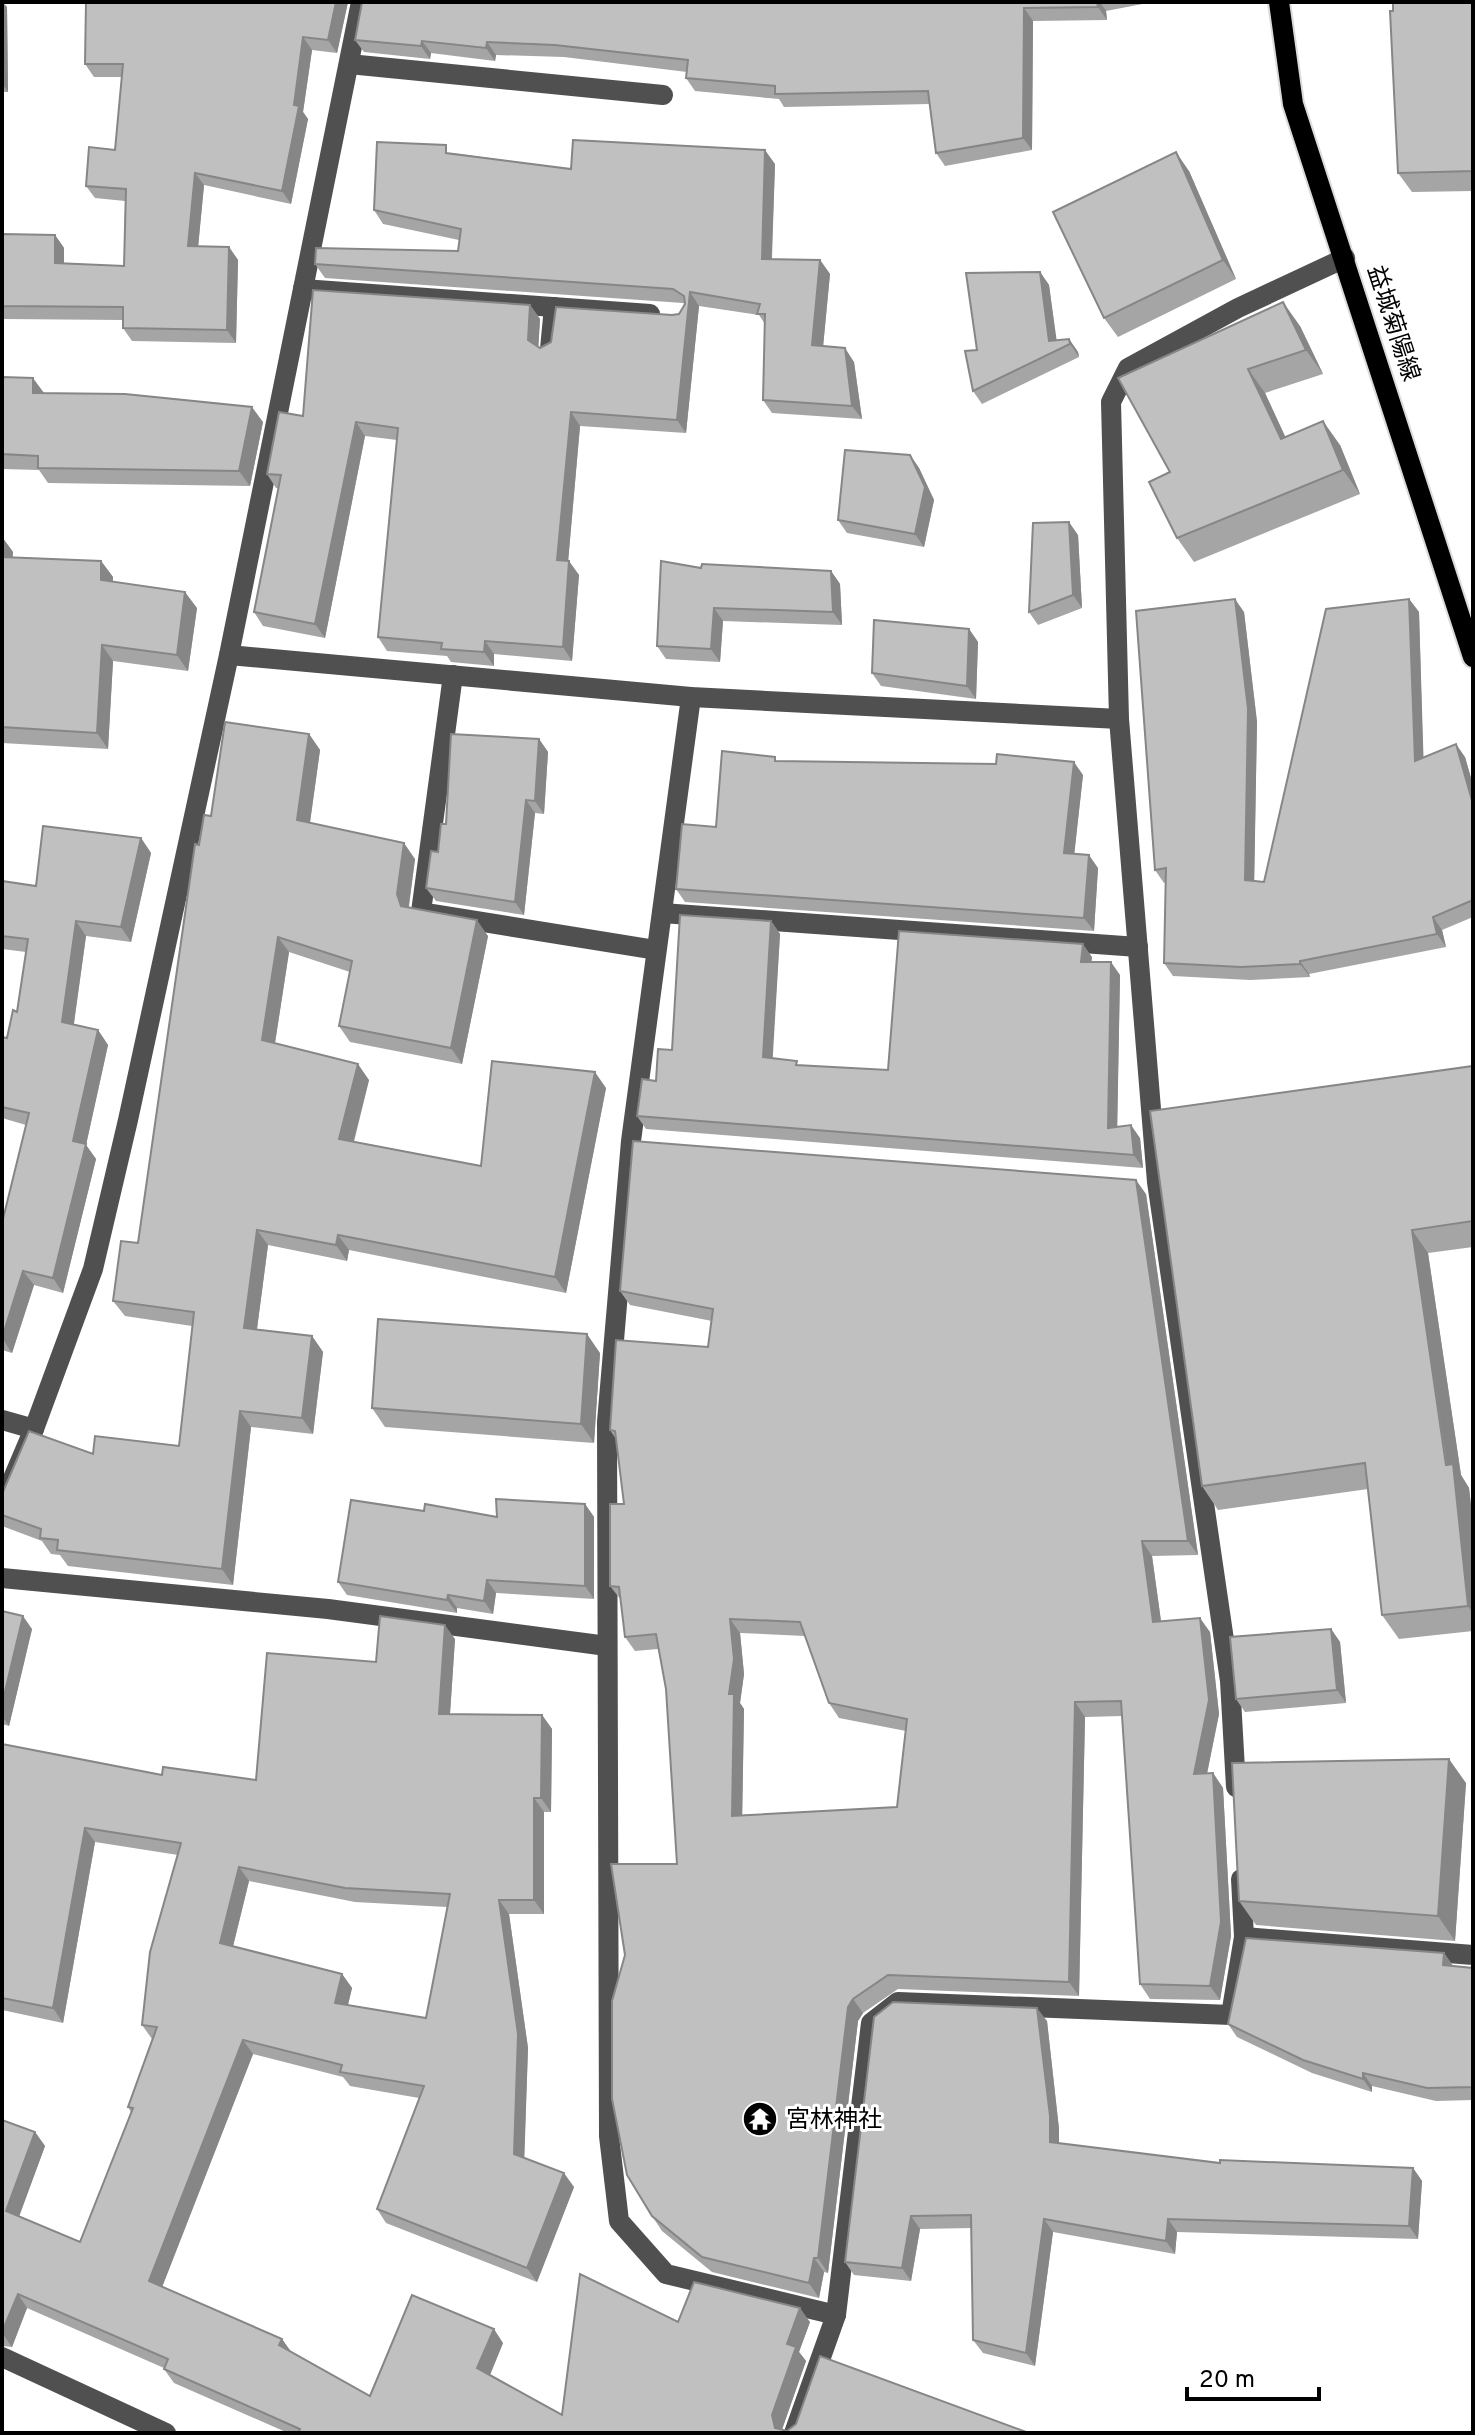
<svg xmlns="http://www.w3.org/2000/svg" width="1475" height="2435" font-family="Overpass,'Noto Sans JP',sans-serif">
	<rect width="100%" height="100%" fill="#fff"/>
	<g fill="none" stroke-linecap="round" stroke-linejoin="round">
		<g stroke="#dbdbdb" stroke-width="24">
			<polyline id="major" points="1279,2 1293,104 1473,657"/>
		</g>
		<g stroke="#505050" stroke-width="20">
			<polyline points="349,64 663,95"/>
			<polyline points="303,289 650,314"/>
			<polyline points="550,349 554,307"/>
			<polyline points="229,655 691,697 1119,719"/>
			<polyline points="453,675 421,912 656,950"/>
			<polyline points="691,697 631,1141 607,1422 609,2136 619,2221 666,2274 836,2315"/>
			<polyline points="662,913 1138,947"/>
			<polyline points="2,1420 34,1429"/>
			<polyline points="2,1504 34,1429 93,1269 128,1120 229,655 361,2"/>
			<polyline points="2,1578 328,1609 607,1646"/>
			<polyline points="1236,1787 1230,1681 1157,1182 1119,719 1111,402 1128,368 1238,308 1345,258"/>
			<polyline points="1244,1937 1473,1955"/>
			<polyline points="2,2357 166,2433"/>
			<polyline points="794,2433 836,2315 871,2023 898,2002 1231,2015 1244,1937 1241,1879"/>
		</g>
		<use href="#major" stroke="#000" stroke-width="20"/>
	</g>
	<g fill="#a5a5a5" fill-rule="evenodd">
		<polygon points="2,2 7,7 8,92 2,92"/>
		<polygon points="86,2 348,2 337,53 312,50 303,112 308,119 291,204 204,185 198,246 229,247 238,260 236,343 132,341 123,328 123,320 2,319 2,234 55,235 64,248 64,263 124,266 125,201 95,198 86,186 115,150 122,77 94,77 85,64"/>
		<polygon points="362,2 1153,2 1106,11 1107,20 1033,21 1032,150 945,166 936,153 930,104 784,107 779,99 695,91 686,78 687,72 564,57 496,55 495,61 431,53 430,59 364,52 355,40"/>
		<polygon points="1473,2 1473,191 1412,192 1398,173"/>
		<polygon points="452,153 571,169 775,164 772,260 820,260 830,274 823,346 854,362 862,419 772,413 763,400 765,324 759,315 699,306 686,433 580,426 568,561 579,575 572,661 494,654 494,666 451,662 447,656 387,651 378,637 397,440 365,436 325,638 263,626 254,612 279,488 276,488 267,474 303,416 530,305 540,319 538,347 540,348 679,314 685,304 683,303 325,278 315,264 458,251 459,240 383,224 374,210"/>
		<polygon points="1189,171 1236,279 1118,337 1104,318"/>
		<polygon points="1040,272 1049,285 1056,341 1069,339 1078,352 1079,357 982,404 973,391 977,350"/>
		<polygon points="1300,326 1323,374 1265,393 1285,437 1340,445 1360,494 1194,562 1177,538 1170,472 1118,378"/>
		<polygon points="2,377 44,393 263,422 250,486 48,483 39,470 2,469"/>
		<polygon points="910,455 919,468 934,500 924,547 847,533 838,520"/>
		<polygon points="1078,535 1082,608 1038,625 1029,612"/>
		<polygon points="2,537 13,552 12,557 101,561 113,577 113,582 197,608 188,671 113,661 108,749 2,743"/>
		<polygon points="701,568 831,571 840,584 842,625 723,621 720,662 666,659 657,646"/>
		<polygon points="1409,599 1419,612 1423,757 1465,757 1473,785 1473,917 1442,930 1446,947 1309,974 1310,977 1250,980 1173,976 1164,963 1166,882 1164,883 1155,870 1244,612 1257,722 1254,881 1264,882"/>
		<polygon points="969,629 978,642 976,699 881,686 872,673"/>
		<polygon points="309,734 320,750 310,823 415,859 409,907 488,936 462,1064 350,1042 339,1026 350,972 289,952 275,1043 369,1080 354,1142 481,1166 606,1088 566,1293 349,1250 347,1261 268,1245 257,1329 312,1336 323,1352 313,1434 251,1427 233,1585 68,1566 60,1555 51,1554 42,1541 2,1526 2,1494 93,1454 179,1446 192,1326 125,1316 113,1301 138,1243 199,845 211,816"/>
		<polygon points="539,739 548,752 544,814 535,813 524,915 436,901 426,888 446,824"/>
		<polygon points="778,761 1083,775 1074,854 1098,868 1094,931 685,902 676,889 716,827"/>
		<polygon points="141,838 151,853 131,942 86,936 74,1024 98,1030 108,1045 86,1145 96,1159 63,1293 34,1285 12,1353 2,1350 2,1223 26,1125 2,1118 2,1037 7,1038 17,1012 26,952 2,949 2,881 36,886"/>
		<polygon points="771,921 780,934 772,1058 799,1065 888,1070 1092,957 1091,962 1120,975 1117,1127 1140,1138 1143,1168 646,1129 637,1116 672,1050"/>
		<polygon points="1473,1066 1473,1247 1428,1253 1461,1475 1469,1488 1473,1523 1473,1631 1399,1639 1382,1615 1368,1489 1218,1510 1202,1486"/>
		<path d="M1146 1194 1198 1555 1152 1556 1161 1621 1210 1632 1219 1714 1207 1774 1213 1773 1223 1788 1231 1936 1220 2000 1150 1999 1140 1984 1122 1716 1085 1717 1079 1996 898 1989 863 2013 858 2021 828 2273 824 2272 819 2298 712 2272 662 2231 652 2216 677 1864 666 1689 658 1649 635 1651 625 1637 621 1600 610 1586 624 1504 616 1439 610 1430 708 1347 712 1321 630 1305 620 1291ZM740 1633 805 1636 829 1703 839 1718 906 1731 897 1807 742 1815 744 1709 740 1703 744 1674Z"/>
		<polygon points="600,1353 594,1443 385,1427 372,1408"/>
		<polygon points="585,1504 594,1517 594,1599 496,1593 493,1614 457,1608 457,1613 347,1595 338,1582 424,1511 497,1517"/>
		<polygon points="2,1611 32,1629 9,1726 2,1724"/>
		<polygon points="1331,1629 1340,1642 1346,1703 1245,1712 1236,1699"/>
		<path d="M455 1639 450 1714 542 1715 552 1729 551 1812H544V1914H509L528 2048 524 2158 574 2187 537 2282 386 2223 377 2209 419 2098 350 2086 343 2077 253 2054 162 2287 282 2339 290 2351 370 2396 503 2343 490 2375 562 2415 678 2322H810L799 2352 806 2361 782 2430 787 2431 1029 2433H288L174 2383 164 2369V2368L27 2308 12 2347 2 2346V2120L35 2132 45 2146 19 2216 80 2242 131 2112 128 2107 152 2039 142 2025 178 1855 95 1842 63 2023 2 2010V1744L162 1775 256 1780 376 1662ZM249 1881 355 1902 447 1907 426 2018 348 2005 352 1988 342 1974 233 1947Z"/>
		<polygon points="1466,1783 1455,1941 1256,1925 1239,1901"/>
		<polygon points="1444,1953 1453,1966 1473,1968 1473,2100 1436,2101 1372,2086 1372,2092 1312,2073 1237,2037 1228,2024"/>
		<polygon points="1047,2021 1059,2129 1059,2144 1220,2163 1413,2168 1422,2181 1418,2239 1177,2232 1175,2254 1053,2232 1035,2366 983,2353 973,2340 972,2228 920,2229 911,2281 854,2275 845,2262"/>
	</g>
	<g fill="#868686">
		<polygon points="2,2 7,7 8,92 2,83"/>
		<polygon points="336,2 348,2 337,53 328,40"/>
		<polygon points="1097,2 1100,2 1106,11 1107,20 1098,7"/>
		<polygon points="1024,8 1033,21 1032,150 1023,138"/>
		<polygon points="303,37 312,50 303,112 308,119 291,204 282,191"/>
		<polygon points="422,41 431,53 430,59 421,46"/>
		<polygon points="487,42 496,55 495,61 486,48"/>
		<polygon points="765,150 775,164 771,273 762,259"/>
		<polygon points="1176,152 1189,171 1236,279 1223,260"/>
		<polygon points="195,173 204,185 197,259 188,246"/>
		<polygon points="55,235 64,248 64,276 55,263"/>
		<polygon points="229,247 238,260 236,343 227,330"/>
		<polygon points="820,260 830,274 822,358 812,345"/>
		<polygon points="1040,272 1049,285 1058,350 1049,341"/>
		<polygon points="690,292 699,306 686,433 677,420"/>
		<polygon points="1283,302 1300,326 1323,374 1306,350"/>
		<polygon points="530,305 540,319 538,354 528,340"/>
		<polygon points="1069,339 1078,352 1079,357 1070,344"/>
		<polygon points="845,348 854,362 862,419 852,406"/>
		<polygon points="1248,369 1265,393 1298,464 1281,439"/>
		<polygon points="33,378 44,393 33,393"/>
		<polygon points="252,407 263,422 250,486 239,471"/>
		<polygon points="571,412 580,426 567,574 557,560"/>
		<polygon points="1323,421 1340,445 1360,494 1343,470"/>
		<polygon points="356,422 365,436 325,638 315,624"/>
		<polygon points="910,455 919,468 934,500 924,547 915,534"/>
		<polygon points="1069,522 1078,535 1082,608 1073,595"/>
		<polygon points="2,537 13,552 12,573 2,558"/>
		<polygon points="101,561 113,577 112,596 101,580"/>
		<polygon points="569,561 579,575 572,661 563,647"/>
		<polygon points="831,571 840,584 842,625 833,612"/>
		<polygon points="185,592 197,608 188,671 177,655"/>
		<polygon points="1235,599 1244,612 1257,722 1254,893 1245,880"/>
		<polygon points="1409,599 1419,612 1424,774 1415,761"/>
		<polygon points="714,608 723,621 720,662 711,649"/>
		<polygon points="969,629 978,642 976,699 967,686"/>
		<polygon points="485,641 494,654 494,666 484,652"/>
		<polygon points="102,645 113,661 108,749 97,733"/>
		<polygon points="309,734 320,750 308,836 297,820"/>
		<polygon points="539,739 548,752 544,814 535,801"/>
		<polygon points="1456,744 1465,757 1473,785 1473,804"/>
		<polygon points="1074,762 1083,775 1073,866 1064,853"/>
		<polygon points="526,800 535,813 524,915 515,902"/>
		<polygon points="141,838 151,853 131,942 121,927"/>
		<polygon points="404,843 415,859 408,910 401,906 397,894"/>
		<polygon points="1089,855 1098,868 1094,931 1084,918"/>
		<polygon points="1433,917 1442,930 1446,947 1437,934"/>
		<polygon points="477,920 488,936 462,1064 451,1048"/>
		<polygon points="76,921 86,936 72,1036 62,1022"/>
		<polygon points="771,921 780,934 772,1070 763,1057"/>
		<polygon points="278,937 289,952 273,1056 262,1040"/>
		<polygon points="1083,944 1092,957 1090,975 1081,962"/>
		<polygon points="1300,961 1309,974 1310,977 1300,964"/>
		<polygon points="1111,962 1120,975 1117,1141 1108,1128"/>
		<polygon points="98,1030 108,1045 86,1145 96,1159 63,1293 53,1278 73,1141"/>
		<polygon points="358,1064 369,1080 350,1155 339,1139"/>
		<polygon points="595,1072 606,1088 566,1293 555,1277"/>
		<polygon points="1131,1125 1140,1138 1143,1168 1134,1155"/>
		<polygon points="1136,1180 1146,1194 1198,1555 1188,1541"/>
		<polygon points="257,1230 268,1245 255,1344 244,1328"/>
		<polygon points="1412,1230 1428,1253 1461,1475 1469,1488 1473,1523 1473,1614 1468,1606"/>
		<polygon points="338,1235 349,1250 347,1261 336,1245"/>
		<polygon points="23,1271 34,1285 12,1353 2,1338"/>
		<polygon points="587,1334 600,1353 594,1443 581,1424"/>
		<polygon points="312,1336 323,1352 313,1434 302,1418"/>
		<polygon points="240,1411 251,1427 233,1585 222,1569"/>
		<polygon points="585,1504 594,1517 594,1599 585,1586"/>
		<polygon points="1142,1541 1152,1556 1163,1636 1153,1622"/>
		<polygon points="487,1580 496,1593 493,1614 484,1601"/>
		<polygon points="448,1595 457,1608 457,1613 447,1600"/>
		<polygon points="23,1616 32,1629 9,1726 2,1716 2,1704"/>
		<polygon points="1200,1618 1210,1632 1219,1714 1204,1788 1194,1774"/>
		<polygon points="730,1619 740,1633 744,1674 740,1703 744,1709 742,1830 732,1816 729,1694"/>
		<polygon points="445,1625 455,1639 449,1728 439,1714"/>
		<polygon points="1331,1629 1340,1642 1346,1703 1337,1690"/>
		<polygon points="1075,1702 1085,1717 1079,1996 1069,1982"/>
		<polygon points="542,1715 552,1729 551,1812 541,1798"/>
		<polygon points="1449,1759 1466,1783 1455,1941 1438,1916"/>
		<polygon points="1213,1773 1223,1788 1231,1936 1220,2000 1210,1986"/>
		<polygon points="534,1798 544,1812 544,1914 534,1900"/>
		<polygon points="85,1828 95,1842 63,2023 53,2008"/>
		<polygon points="239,1867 249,1881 230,1958 220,1943"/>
		<polygon points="499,1900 509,1914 528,2048 524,2168 514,2154"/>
		<polygon points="1444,1953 1453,1966 1443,1965"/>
		<polygon points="342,1974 352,1988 345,2017 335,2003"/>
		<polygon points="853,1999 863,2013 858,2021 828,2273 818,2258 848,2007"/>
		<polygon points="1037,2008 1047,2021 1059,2129 1059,2155 1050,2142"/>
		<polygon points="243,2040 253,2054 159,2295 149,2281"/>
		<polygon points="1363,2073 1372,2086 1372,2092 1363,2079"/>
		<polygon points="35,2132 45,2146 16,2225 6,2211"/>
		<polygon points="1413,2168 1422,2181 1418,2239 1409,2226"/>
		<polygon points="564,2173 574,2187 537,2282 527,2268"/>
		<polygon points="911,2216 920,2229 911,2281 902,2268"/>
		<polygon points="1044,2219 1053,2232 1035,2366 1026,2353"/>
		<polygon points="1168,2219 1177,2232 1175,2254 1166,2241"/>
		<polygon points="814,2258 824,2272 819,2298 809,2283"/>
		<polygon points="18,2294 27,2308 12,2347 2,2333"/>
		<polygon points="800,2308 810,2322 799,2352 806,2361 782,2429 775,2428 772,2415 787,2344"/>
		<polygon points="494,2329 503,2343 487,2382 477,2368"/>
		<polygon points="282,2339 292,2353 279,2345"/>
	</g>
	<g fill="#c0c0c0" stroke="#868686" stroke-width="2" fill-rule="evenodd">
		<polygon points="86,2 336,2 328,40 303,37 294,105 299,106 282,191 195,173 188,246 229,247 227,330 123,328 123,307 2,306 2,234 55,235 55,263 124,266 126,189 86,186 89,147 115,150 123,64 85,64"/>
		<polygon points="362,2 1097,2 1098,7 1024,8 1023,138 936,153 928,91 775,94 775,86 686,78 688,60 555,45 487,42 486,48 422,41 421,46 355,40"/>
		<polygon points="1393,2 1473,2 1473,171 1398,173 1390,11 1393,11"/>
		<polygon points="573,140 765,150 762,259 820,260 812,345 845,348 852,406 763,400 765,314 757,314 760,304 690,292 677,420 571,412 557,560 569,561 563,647 485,641 484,652 441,649 442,643 378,637 398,428 356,422 315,624 254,612 281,475 267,474 279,412 303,416 313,290 530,305 528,340 540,348 551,342 556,307 672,315 679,314 685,304 684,296 673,289 315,264 316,248 458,251 461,229 374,210 377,142 446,145 446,153 571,169"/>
		<polygon points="1176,152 1223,260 1104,318 1053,212"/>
		<polygon points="1040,272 1049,341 1069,339 1070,344 973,391 965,351 977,350 966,273"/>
		<polygon points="1283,302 1306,350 1248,369 1281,439 1323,421 1343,470 1177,538 1149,482 1170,472 1118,378"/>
		<polygon points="2,377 33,378 33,393 125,394 252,407 239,471 38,468 38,456 2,454"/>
		<polygon points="845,450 910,455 925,487 915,534 838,520"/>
		<polygon points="1069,522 1073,595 1029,612 1033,523"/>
		<polygon points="2,557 101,561 101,580 185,592 177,655 102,645 97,733 2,727"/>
		<polygon points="661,561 701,568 702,564 831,571 833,612 714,608 711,649 657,646"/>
		<polygon points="1235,599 1248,709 1245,880 1264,882 1326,609 1409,599 1415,761 1456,744 1473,804 1473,900 1433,917 1437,934 1300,961 1300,964 1241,967 1164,963 1166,868 1155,870 1136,611"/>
		<polygon points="874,620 969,629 967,686 872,673"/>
		<polygon points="225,722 309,734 297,820 404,843 397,894 401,906 477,920 451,1048 339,1026 352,961 278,937 262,1040 358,1064 339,1139 481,1166 492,1061 595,1072 555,1277 338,1235 336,1245 257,1230 244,1328 312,1336 302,1418 240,1411 222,1569 57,1550 58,1540 40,1538 41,1529 2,1515 2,1494 29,1431 93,1454 95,1436 179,1446 194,1312 113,1301 121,1241 138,1243 195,844 199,845 204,815 211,816"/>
		<polygon points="451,734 539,739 535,801 526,800 515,902 426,888 431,851 438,852 441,824 446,824"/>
		<polygon points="722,751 775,757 775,761 996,764 997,754 1074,762 1064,853 1089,855 1084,918 676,889 682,824 716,827"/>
		<polygon points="43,826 141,838 121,927 76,921 62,1022 98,1030 73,1141 86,1144 53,1278 23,1271 2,1338 2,1223 29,1113 2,1107 2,1037 7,1038 13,1010 17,1012 28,939 2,936 2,881 36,886"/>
		<polygon points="680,915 771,921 763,1057 797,1061 796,1065 888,1070 899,931 1083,944 1081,962 1111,962 1108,1128 1131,1125 1134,1155 637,1116 642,1079 656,1081 658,1049 672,1050"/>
		<polygon points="1473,1066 1473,1221 1412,1230 1446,1465 1453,1464 1468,1606 1382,1615 1365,1463 1202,1486 1150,1111"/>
		<path d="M633 1141 1136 1180 1188 1541H1142L1153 1622 1200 1618 1209 1700 1194 1774 1213 1773 1221 1922 1210 1986 1140 1984 1121 1701 1075 1702 1069 1982 888 1975 853 1999 848 2007 818 2258H814L809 2283 702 2257 652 2216 627 2175 612 2099V2001L625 1955 611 1864H677L666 1689 656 1634 625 1637 619 1587 610 1586V1504H624L615 1431 610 1430 616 1340 708 1347 713 1309 620 1291ZM730 1619 800 1622 829 1703 907 1719 897 1807 732 1816 734 1694H729L734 1659Z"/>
		<polygon points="378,1319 587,1334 581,1424 372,1408"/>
		<polygon points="496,1499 585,1504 585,1586 487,1580 484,1601 448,1595 447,1600 338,1582 351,1500 424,1511 425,1504 497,1517"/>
		<polygon points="2,1611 23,1616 2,1704"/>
		<path d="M380 1616 445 1625 439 1714 542 1715 541 1798H534V1900H499L518 2034 514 2154 564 2173 527 2268 377 2209 424 2086 340 2072 342 2065 243 2040 149 2281 282 2339 279 2345 370 2396 412 2295 494 2329 477 2368 562 2415 580 2274 678 2322 694 2282 800 2308 787 2344 796 2347 772 2415 775 2428 787 2431 796 2424 820 2356 1029 2433H298L300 2429 164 2369 168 2359 18 2294 2 2332V2120L35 2132 6 2211 80 2242 133 2108 128 2107 157 2027 142 2025 150 1952 181 1843 85 1828 53 2008 2 1998V1744L162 1775 163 1767 256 1780 267 1653 376 1662ZM239 1867 345 1888 450 1894 426 2018 335 2003 342 1974 220 1943Z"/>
		<polygon points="1331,1629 1337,1690 1236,1699 1230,1637"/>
		<polygon points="1449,1759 1438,1916 1239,1901 1232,1763"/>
		<polygon points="1246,1938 1444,1953 1443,1965 1473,1968 1473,2087 1427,2088 1363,2073 1363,2079 1303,2060 1228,2024"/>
		<polygon points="893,2002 1037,2008 1050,2116 1050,2142 1220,2163 1220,2160 1413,2168 1409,2226 1168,2219 1166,2241 1044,2219 1026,2353 973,2340 971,2215 911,2216 902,2268 845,2262 874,2017"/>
	</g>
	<defs>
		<g id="temple-disc" transform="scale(1.8)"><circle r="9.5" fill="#000" stroke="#fff"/><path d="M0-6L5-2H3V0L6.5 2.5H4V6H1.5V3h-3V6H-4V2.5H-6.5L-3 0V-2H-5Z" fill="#fff"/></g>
	</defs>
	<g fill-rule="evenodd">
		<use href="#temple-disc" x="760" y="2119"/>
	</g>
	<g text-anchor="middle" stroke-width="6" stroke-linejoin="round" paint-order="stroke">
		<g font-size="24" fill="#000" stroke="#fff">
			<text transform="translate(1394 323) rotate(72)" y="8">益城菊陽線</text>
		</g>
		<g font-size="24" fill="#000" stroke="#fff" text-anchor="start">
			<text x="786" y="2127">宮林神社</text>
		</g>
	</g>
	<rect width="1475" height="2435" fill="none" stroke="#000000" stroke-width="8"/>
	<path d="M1187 2387v12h132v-12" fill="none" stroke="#000000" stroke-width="4"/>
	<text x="1199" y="2387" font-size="24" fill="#000000" stroke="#ffffff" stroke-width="6" paint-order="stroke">20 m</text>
</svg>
